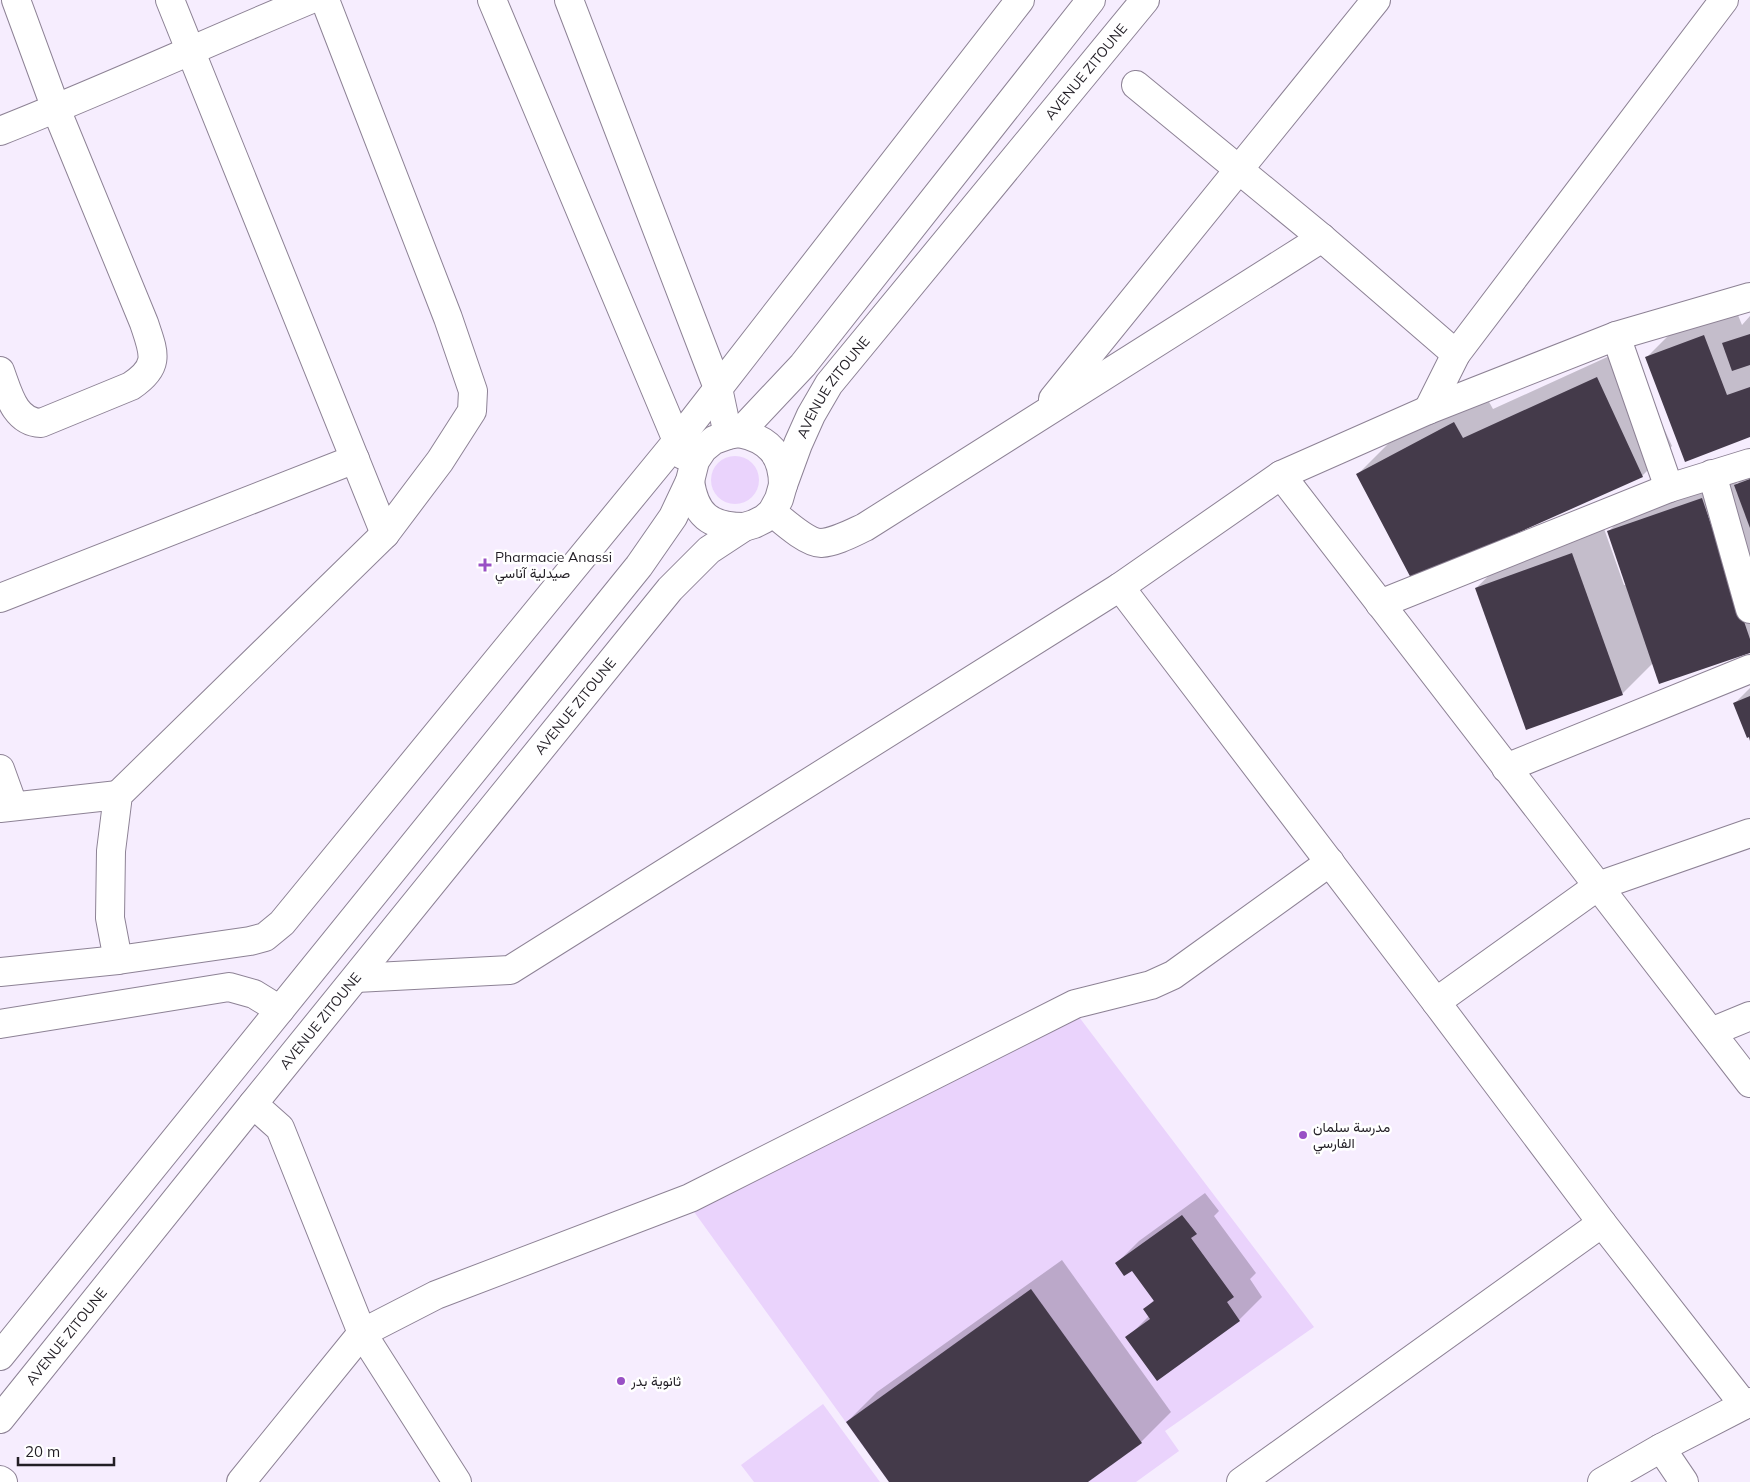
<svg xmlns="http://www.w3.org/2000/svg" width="1750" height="1482" font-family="Mulish,Vazirmatn,sans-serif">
	<rect width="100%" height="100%" fill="#f6edfe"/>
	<g fill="#ead3fc">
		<circle cx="735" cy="480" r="24"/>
		<polygon points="1076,1013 1314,1327 1165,1431 1179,1451 1136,1482 889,1482 692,1209"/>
		<polygon points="823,1404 880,1482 754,1482 741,1465"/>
	</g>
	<g fill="#0003">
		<polygon points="1734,305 1742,325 1750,316 1750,436 1647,357 1677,327"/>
		<polygon points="1627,348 1672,446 1642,476 1358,474 1388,444 1484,393 1493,409"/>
		<polygon points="1732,469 1737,484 1750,471 1750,651 1653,663 1622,694 1476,588 1507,558 1602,523 1624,585 1626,585 1608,532 1638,501"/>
		<polygon points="1750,688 1750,738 1735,703"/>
		<polygon points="1205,1193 1219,1211 1214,1216 1256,1273 1250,1279 1262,1297 1239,1320 1157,1380 1127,1338 1149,1316 1145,1309 1154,1300 1132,1269 1116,1264 1139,1241"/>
		<polygon points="1062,1260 1171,1412 1141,1442 1086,1482 891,1482 847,1422 877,1392"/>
	</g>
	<g fill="#443a4a">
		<polygon points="1750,334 1750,365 1732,371 1722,343"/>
		<polygon points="1704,335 1727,395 1750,387 1750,437 1685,462 1645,357"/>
		<polygon points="1597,377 1643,477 1412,580 1356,474 1454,422 1463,438"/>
		<polygon points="1750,479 1750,528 1734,485"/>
		<polygon points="1702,498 1750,639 1750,653 1659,684 1607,531"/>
		<polygon points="1572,553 1623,695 1526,730 1475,588"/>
		<polygon points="1750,696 1750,741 1749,737 1747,738 1733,703"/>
		<polygon points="1182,1215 1197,1234 1191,1238 1234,1297 1227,1302 1240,1321 1157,1381 1125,1337 1150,1319 1143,1309 1154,1301 1132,1271 1124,1276 1115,1263"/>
		<polygon points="1031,1289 1142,1443 1088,1482 889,1482 846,1422"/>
	</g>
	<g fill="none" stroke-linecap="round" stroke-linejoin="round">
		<g stroke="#8d8295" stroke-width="30">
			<g id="minor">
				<polyline points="170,0 385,534"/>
				<polyline points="492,0 683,455"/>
				<polyline points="569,0 718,388 728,435"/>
				<polyline points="1136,85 1322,238 1456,354"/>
				<path d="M0 131C104 90 206 43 309 0"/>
				<polyline points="1616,336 1669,488"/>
				<path d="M0 371C8 392 14 422 41 423L131 386C161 366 154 353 144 323L56 109 16 0"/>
				<polyline points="1053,399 1376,0"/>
				<polyline points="1428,410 1456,354 1724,0"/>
				<polyline points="1712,474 1750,609"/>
				<polyline points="1281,475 1750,1083"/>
				<path d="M772 512C783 521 807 543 821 543 836 542 852 533 865 527L1322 238"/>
				<polyline points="1120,587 1436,1002 1602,1223 1744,1405"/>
				<polyline points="0,598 355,459"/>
				<polyline points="1380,604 1669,488 1750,463"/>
				<polyline points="1506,768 1750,669"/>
				<polyline points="0,769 13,805"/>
				<polyline points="0,808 118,795"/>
				<polyline points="118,960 110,918 111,851 118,795 385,534 440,461 472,411 473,391 448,318 325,0"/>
				<polyline points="0,972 118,960 250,941 265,937 282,923 678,440 1020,0"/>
				<polyline points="356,978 510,970 1120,587 1281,475 1428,410 1616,336 1750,297"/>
				<polyline points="1436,1002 1598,886 1750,833"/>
				<polyline points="0,1024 229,987 254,994 280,1010"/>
				<polyline points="1711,1032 1750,1016"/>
				<polyline points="253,1104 280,1128 362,1333 457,1482"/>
				<polyline points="1661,1448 1684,1482"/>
				<polyline points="0,1480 3,1482"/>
				<polyline points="241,1482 362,1333 436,1295 690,1198 1075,1004 1151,985 1173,975 1330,862"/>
				<polyline points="1241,1482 1602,1223"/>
				<polyline points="1602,1482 1661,1448 1750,1402"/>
			</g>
		</g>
		<g stroke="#8d8295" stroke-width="30">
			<g id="major">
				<path d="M739 433C769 439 783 455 783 485"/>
				<path d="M690 481C695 515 710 527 744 527"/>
				<polyline points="0,1356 639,566 673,517 690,481 695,461 703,449 714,440 728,435 739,433 803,365 1091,0"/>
				<path id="s1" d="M0 1419 253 1104 670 589 709 550 744 527 754 524 764 519 772 512 779 499 783 485 798 444 811 415 829 384 1145 0"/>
			</g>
		</g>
		<use href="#minor" stroke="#fff" stroke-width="28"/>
		<use href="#major" stroke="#fff" stroke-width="28"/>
	</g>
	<g fill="#9951c5" stroke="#fff" stroke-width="2">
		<path d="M482.5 557.5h5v5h5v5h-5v5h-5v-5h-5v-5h5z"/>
		<circle cx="1303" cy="1135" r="5"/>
		<circle cx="621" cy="1381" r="5"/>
	</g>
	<g text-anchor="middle" stroke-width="5" stroke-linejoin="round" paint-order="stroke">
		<g font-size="14" fill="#221e25" stroke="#fff">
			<text dy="5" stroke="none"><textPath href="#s1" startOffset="1741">AVENUE ZITOUNE</textPath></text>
			<text dy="5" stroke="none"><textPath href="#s1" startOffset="1336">AVENUE ZITOUNE</textPath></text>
			<text dy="5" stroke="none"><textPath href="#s1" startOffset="916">AVENUE ZITOUNE</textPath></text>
			<text dy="5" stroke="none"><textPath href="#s1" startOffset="511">AVENUE ZITOUNE</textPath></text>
			<text dy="5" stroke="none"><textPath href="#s1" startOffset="106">AVENUE ZITOUNE</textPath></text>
		</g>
		<g font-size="14" fill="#221e25" stroke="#fff" text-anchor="start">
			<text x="495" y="562">Pharmacie Anassi<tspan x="495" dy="16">صيدلية آناسي</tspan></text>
			<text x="1313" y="1132">مدرسة سلمان<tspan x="1313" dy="16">الفارسي</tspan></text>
			<text x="631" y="1386">ثانوية بدر</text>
		</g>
	</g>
	<path d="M18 1457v8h96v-8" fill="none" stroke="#221e25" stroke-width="2.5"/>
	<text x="25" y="1457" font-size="15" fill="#221e25" stroke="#ffffff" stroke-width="4" paint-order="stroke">20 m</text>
</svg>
